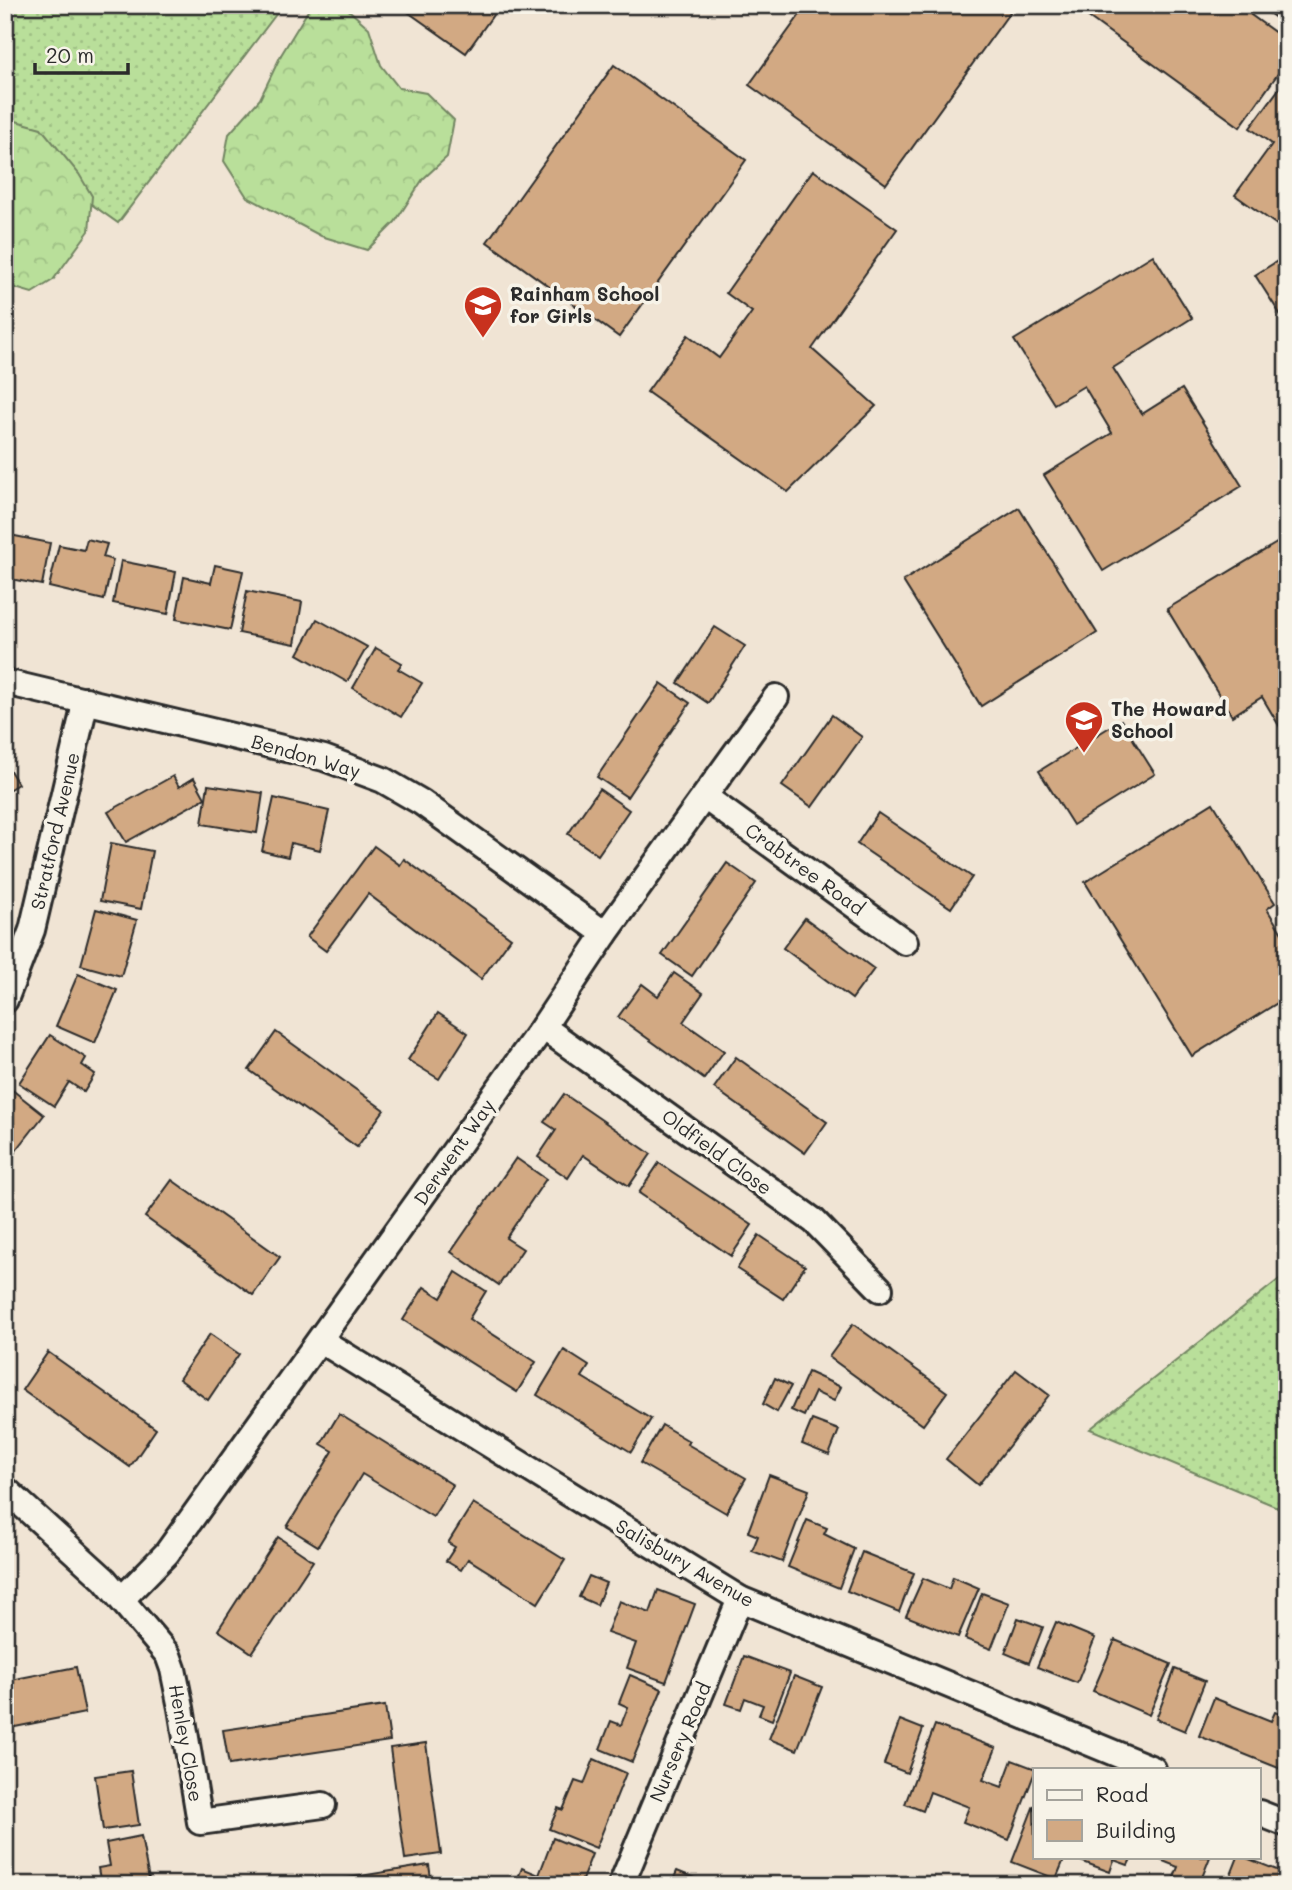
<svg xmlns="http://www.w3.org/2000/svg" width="1292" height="1890" font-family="Mali,sans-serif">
	<defs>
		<pattern id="grass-dots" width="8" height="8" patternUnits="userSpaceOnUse" patternTransform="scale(1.75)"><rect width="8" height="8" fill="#b9df9a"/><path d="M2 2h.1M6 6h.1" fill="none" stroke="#9fc085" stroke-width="1.8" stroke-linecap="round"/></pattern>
		<pattern id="forest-crowns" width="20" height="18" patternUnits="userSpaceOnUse" patternTransform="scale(1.75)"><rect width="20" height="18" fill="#b9df9a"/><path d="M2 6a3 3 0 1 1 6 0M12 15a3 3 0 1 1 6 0" fill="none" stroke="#9fc085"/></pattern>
	</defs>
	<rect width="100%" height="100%" fill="#f0e4d4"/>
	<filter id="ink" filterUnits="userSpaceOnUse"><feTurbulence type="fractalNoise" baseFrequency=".0143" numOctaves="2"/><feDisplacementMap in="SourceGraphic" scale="14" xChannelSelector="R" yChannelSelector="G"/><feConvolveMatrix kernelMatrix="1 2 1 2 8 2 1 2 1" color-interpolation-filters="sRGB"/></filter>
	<g filter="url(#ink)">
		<g fill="url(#grass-dots)" stroke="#728562" stroke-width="2">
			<polygon points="5,5 283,5 118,223 5,143"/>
			<polygon points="1287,1273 1287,1511 1090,1429"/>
		</g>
		<g fill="url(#forest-crowns)" stroke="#728562" stroke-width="2">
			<polygon points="321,5 343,5 369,28 381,65 399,88 426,93 454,120 447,157 423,179 395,222 367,250 321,236 247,197 224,161 229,134 260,99 281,55 309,9"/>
			<polygon points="5,118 41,128 79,174 92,196 89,231 53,280 32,293 5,285"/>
		</g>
		<g fill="#d2a983" stroke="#2b2b2b" stroke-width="2">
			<polygon points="398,5 500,5 466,53"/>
			<polygon points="807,5 1015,5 886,184 749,85"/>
			<polygon points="1072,5 1287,5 1287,26 1258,5 1251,15 1287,41 1287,61 1240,127"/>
			<polygon points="614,65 746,160 619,337 487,242"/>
			<polygon points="1287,78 1287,226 1284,230 1235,195 1272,144 1250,128"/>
			<polygon points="813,170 897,229 812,349 876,406 788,492 647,392 688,335 719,358 752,312 726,293"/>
			<polygon points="1153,255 1192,318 1113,368 1142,414 1182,389 1242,486 1103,571 1044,475 1112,433 1084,386 1054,404 1014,340"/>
			<polygon points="1287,255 1287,325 1255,275"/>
			<polygon points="1019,508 1097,633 981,706 903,581"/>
			<polygon points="5,534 50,543 42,585 5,578"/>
			<polygon points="87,539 107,544 103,557 113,560 104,600 49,587 59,545 84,550"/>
			<polygon points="1280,541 1287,552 1287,739 1262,697 1232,716 1167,609"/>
			<polygon points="121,561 176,572 168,614 113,603"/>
			<polygon points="215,565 243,571 230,630 176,619 184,577 211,583"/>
			<polygon points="247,591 302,602 295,644 239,633"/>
			<polygon points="317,619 367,647 347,682 298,654"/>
			<polygon points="715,627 745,646 708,703 678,683"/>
			<polygon points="376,648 402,663 398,669 422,683 401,717 353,688"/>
			<polygon points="661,683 690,703 627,797 597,777"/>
			<polygon points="832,715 862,737 812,807 782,786"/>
			<polygon points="1121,720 1155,774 1073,825 1039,771"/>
			<polygon points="5,762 18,784 5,792"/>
			<polygon points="173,776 179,787 194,778 205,798 126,842 108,812"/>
			<polygon points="208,785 263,793 257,833 202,824"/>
			<polygon points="599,789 629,810 598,855 568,834"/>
			<polygon points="274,798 329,811 320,850 291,843 288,857 262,851"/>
			<polygon points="1213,803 1275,903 1267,909 1283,935 1287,933 1287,997 1192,1056 1085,882"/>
			<polygon points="878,813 972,877 951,908 857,844"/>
			<polygon points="111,843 152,851 141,909 100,901"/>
			<polygon points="374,846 400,865 404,859 511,938 481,979 368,894 326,951 307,937"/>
			<polygon points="727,863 756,883 692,976 662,955"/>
			<polygon points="96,909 137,920 121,976 81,965"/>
			<polygon points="805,918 874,969 852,999 783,948"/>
			<polygon points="674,973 703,993 683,1022 724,1051 704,1079 618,1017 642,984 658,996"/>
			<polygon points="78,974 117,990 95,1043 56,1026"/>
			<polygon points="438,1013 468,1033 439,1079 408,1060"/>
			<polygon points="276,1032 384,1110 357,1147 249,1070"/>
			<polygon points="50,1035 86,1058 82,1065 95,1074 84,1092 69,1082 54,1106 19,1083"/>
			<polygon points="736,1057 827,1122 805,1153 714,1088"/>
			<polygon points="11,1089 44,1115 8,1161 5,1159 5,1096"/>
			<polygon points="564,1094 651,1154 629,1186 583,1155 568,1178 538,1157 556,1130 544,1122"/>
			<polygon points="516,1158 546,1179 506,1238 523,1249 499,1285 451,1252"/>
			<polygon points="659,1163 752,1225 731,1256 639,1193"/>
			<polygon points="172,1180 280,1257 253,1295 145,1217"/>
			<polygon points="759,1235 805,1266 783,1299 737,1269"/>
			<polygon points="456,1272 486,1291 469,1319 536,1362 517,1392 403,1320 424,1287 441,1298"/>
			<polygon points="853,1324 947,1392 923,1425 829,1357"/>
			<polygon points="210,1334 239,1354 208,1400 179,1379"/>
			<polygon points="564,1350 589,1366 582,1377 651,1419 631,1452 537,1395"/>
			<polygon points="48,1352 156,1429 130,1467 22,1390"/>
			<polygon points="1016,1370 1049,1395 978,1485 946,1459"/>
			<polygon points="808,1372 841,1387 834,1401 815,1392 804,1416 791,1410"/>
			<polygon points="775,1378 791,1386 777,1412 763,1404"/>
			<polygon points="339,1414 453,1485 433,1517 362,1474 318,1546 287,1527 333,1451 321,1444"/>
			<polygon points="812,1420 839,1430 829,1455 802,1444"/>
			<polygon points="662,1425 689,1441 687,1444 746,1478 726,1513 640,1463"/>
			<polygon points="769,1475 809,1490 782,1562 752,1551 758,1536 748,1532"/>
			<polygon points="473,1503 565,1560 538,1603 468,1559 461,1570 446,1561 455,1547 448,1543"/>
			<polygon points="807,1520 827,1528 824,1534 854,1549 839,1588 788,1567"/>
			<polygon points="278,1537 313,1561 252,1653 218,1630"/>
			<polygon points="862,1552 914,1573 899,1612 847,1591"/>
			<polygon points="589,1576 606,1583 597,1605 579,1597"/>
			<polygon points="953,1577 979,1588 958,1637 906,1616 923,1578 949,1589"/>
			<polygon points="658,1590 695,1604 666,1682 627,1668 636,1643 607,1633 619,1601 650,1613"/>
			<polygon points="982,1593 1009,1603 991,1649 965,1639"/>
			<polygon points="1018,1618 1043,1627 1029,1663 1005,1653"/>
			<polygon points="1056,1622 1095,1638 1077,1683 1037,1667"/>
			<polygon points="1115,1640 1171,1664 1149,1715 1093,1691"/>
			<polygon points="744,1656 790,1673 772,1720 759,1715 763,1705 745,1698 741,1709 726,1704"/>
			<polygon points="76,1667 85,1713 5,1729 5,1681"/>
			<polygon points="1175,1669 1205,1681 1185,1731 1156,1719"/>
			<polygon points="630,1675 662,1689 632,1762 600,1749 611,1721 621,1725 628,1707 619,1703"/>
			<polygon points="794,1676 822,1687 797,1750 769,1739"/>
			<polygon points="1214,1698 1271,1721 1275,1712 1287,1717 1287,1753 1281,1769 1199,1736"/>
			<polygon points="385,1706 390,1741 229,1765 223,1730"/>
			<polygon points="900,1720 923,1729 907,1773 884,1764"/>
			<polygon points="935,1725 996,1748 983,1780 1002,1787 1012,1760 1036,1769 1009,1840 963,1822 969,1807 930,1792 923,1811 905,1804"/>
			<polygon points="426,1743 441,1854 405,1859 390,1748"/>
			<polygon points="594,1759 626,1773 596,1848 549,1829 558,1808 563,1810 575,1781 584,1784"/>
			<polygon points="131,1771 139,1825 103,1830 95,1776"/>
			<polygon points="1034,1805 1035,1857 1065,1857 1056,1879 1012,1862"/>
			<polygon points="141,1836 150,1885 101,1885 98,1868 110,1866 106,1843"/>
			<polygon points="553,1838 592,1854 580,1885 515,1885 522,1868 539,1875"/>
			<polygon points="1070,1857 1132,1857 1128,1865 1114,1860 1110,1872"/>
			<polygon points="1153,1857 1210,1857 1199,1885 1180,1885 1172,1882 1178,1867"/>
			<polygon points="1238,1857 1244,1857 1287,1874 1287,1885 1227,1885"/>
			<polygon points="429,1865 432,1885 305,1885"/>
			<polygon points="677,1871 710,1884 709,1885 671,1885"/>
		</g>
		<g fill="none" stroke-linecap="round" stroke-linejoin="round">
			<g stroke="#2b2b2b" stroke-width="30">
				<g id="street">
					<polyline points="5,682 324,758 383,780 421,802 605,934"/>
					<polyline points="705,797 905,942"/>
					<polyline points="5,1000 32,930 86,700"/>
					<polyline points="543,1027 814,1221 880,1289"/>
					<polyline points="320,1340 740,1599 1153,1769"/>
					<polyline points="5,1489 104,1579 168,1655 173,1669 181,1708 200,1822 323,1805"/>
					<polyline points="122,1599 167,1553 543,1027 605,934 776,697"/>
					<polyline points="1259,1813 1287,1824"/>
					<polyline points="621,1885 740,1599"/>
				</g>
			</g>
			<use href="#street" stroke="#f7f3e8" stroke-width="24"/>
		</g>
	</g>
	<defs>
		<g id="school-pin" transform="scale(2.0125)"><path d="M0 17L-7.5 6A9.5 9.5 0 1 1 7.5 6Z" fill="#c8321e" stroke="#f7f3e8"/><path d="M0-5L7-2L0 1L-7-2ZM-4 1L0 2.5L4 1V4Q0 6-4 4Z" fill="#fff"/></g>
	</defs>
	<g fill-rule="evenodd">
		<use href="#school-pin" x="483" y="305"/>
		<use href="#school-pin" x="1084" y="720"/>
	</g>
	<g text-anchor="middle" stroke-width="7" stroke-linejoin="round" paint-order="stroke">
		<g font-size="19" font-weight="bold" fill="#2b2b2b" stroke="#f7f3e8" text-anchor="start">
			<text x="510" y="301">Rainham School<tspan x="510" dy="22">for Girls</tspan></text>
			<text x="1111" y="716">The Howard<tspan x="1111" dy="22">School</tspan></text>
		</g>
		<g font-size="19" fill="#2b2b2b" stroke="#f7f3e8">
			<text transform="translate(306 756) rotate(16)" y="7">Bendon Way</text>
			<text transform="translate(55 831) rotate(-77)" y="7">Stratford Avenue</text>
			<text transform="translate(805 869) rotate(36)" y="7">Crabtree Road</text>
			<text transform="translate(454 1152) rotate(-55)" y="7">Derwent Way</text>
			<text transform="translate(717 1152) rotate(36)" y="7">Oldfield Close</text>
			<text transform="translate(685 1563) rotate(30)" y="7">Salisbury Avenue</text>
			<text transform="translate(680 1742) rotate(-67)" y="7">Nursery Road</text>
			<text transform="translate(186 1743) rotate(80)" y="7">Henley Close</text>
		</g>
	</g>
	<rect width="1292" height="1890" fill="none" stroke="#f7f3e8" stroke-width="28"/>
	<rect x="14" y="14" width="1264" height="1862" fill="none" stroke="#2b2b2b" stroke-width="2.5" filter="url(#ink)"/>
	<rect x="1033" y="1768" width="228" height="91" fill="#f7f3e8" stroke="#a5a39c" stroke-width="2"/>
	<rect x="1047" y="1790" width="35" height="10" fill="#f7f3e8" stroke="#a5a39c" stroke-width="2"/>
	<text x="1096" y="1802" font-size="21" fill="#2b2b2b">Road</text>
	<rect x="1047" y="1820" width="35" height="21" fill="#d2a983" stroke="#a5a39c" stroke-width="2"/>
	<text x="1096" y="1838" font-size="21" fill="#2b2b2b">Building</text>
	<path d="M35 63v10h93v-10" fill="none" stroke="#2b2b2b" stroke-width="3.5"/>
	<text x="46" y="63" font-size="21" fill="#2b2b2b" stroke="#f7f3e8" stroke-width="5" paint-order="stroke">20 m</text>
</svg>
